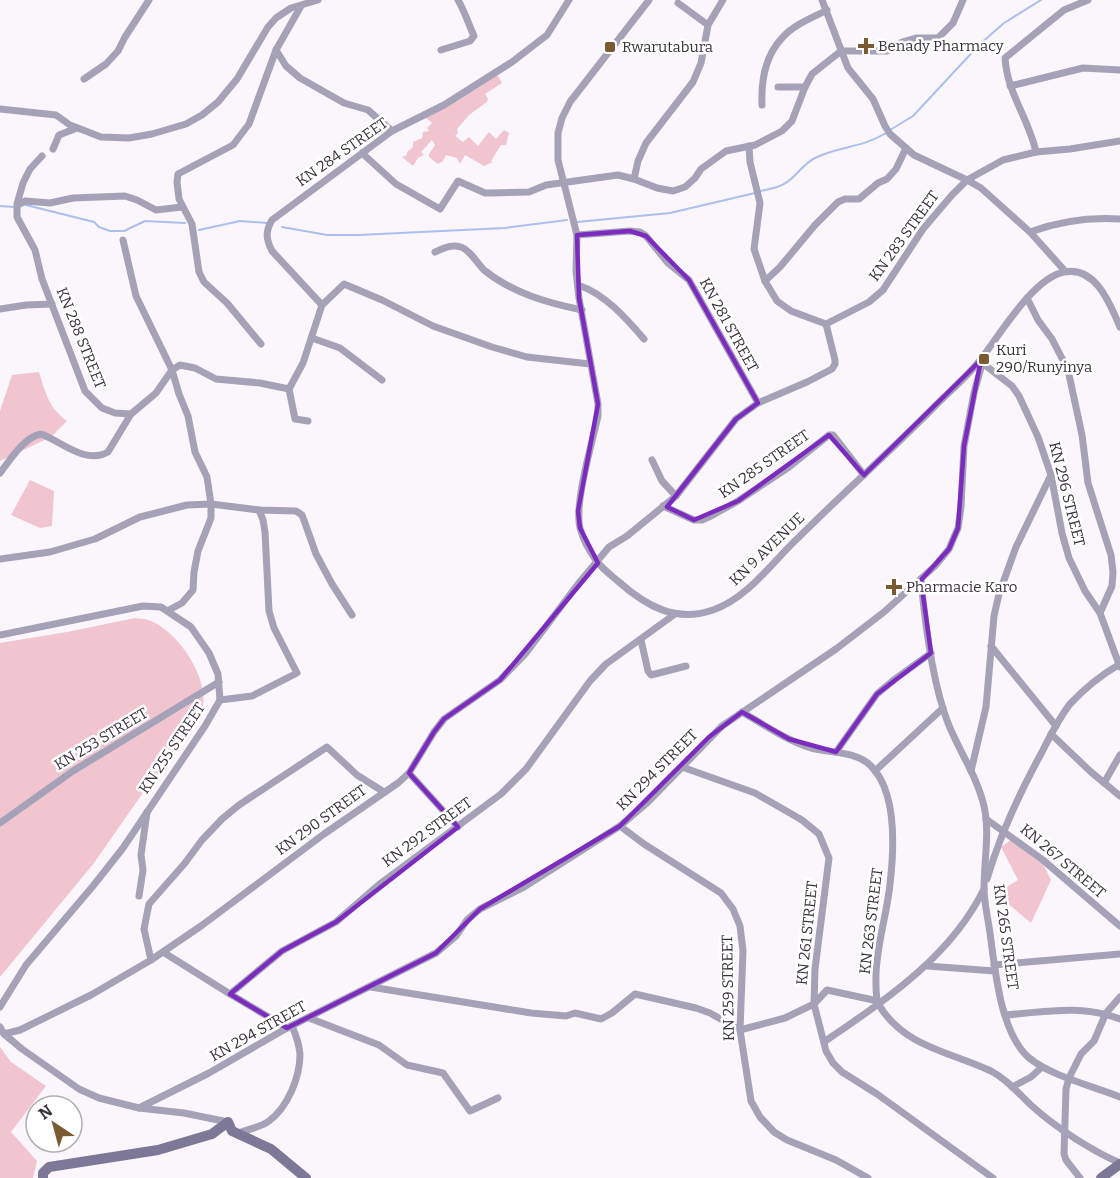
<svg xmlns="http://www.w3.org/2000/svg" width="1120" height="1178" font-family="Bitter,serif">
	<rect width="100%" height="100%" fill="#fbf6fc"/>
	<g fill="#f1c5d0">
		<polygon points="497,74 502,83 485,94 488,99 487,102 469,115 457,129 458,133 455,136 463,142 469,137 478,146 489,132 496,139 504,130 509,133 506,145 501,145 491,161 493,162 484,166 465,155 460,164 457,158 446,155 443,161 438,164 429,157 429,154 435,145 432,140 421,152 424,155 418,158 413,166 402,157 407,155 407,152 413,147 413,142 422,138 423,132 429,131 427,128 432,123 424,116 478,88"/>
		<path d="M39 372C45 392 49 408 67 421L51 437 0 461V411L12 375Z"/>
		<polygon points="30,480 54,491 52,526 40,528 11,515"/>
		<path d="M135 618C139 619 144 618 148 620 177 629 211 679 202 710 200 717 191 726 186 733L189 735 158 776 156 774 94 863 0 977V643L67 632Z"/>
		<polygon points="1011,840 1043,864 1051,880 1031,923 1000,897 1000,891 1018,880 1001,847"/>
		<polygon points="0,1047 11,1062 46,1086 11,1132 37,1161 33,1178 0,1178"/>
	</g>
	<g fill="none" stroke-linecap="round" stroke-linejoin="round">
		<g stroke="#acbfef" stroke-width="2">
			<polyline points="890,130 913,116 980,44 1004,23 1041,0"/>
			<path d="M760 191C771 189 782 187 791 179 799 172 805 163 815 158 839 146 862 148 886 133"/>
			<polyline points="22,204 94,222 99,227 110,231 124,231 145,221 185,223"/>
			<polyline points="0,206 14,207"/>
			<polyline points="577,222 670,213 755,193"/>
			<polyline points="282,227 327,235 359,235 505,228 567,220"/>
			<polyline points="199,230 240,221 267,223"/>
		</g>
		<g stroke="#a5a2b8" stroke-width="7">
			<path d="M649 0 570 102 562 118 558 133V160L577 235 576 271 579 298 598 404V416C592 443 574 504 580 528 583 539 589 551 596 560 602 569 611 575 619 582 646 606 676 623 713 610 749 597 772 562 799 537 844 492 892 450 936 405 951 390 968 376 981 359 999 336 1033 278 1064 272 1096 266 1110 304 1120 327"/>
			<polyline points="822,0 848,68 873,99 885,126 890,134 914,155 967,180 981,188 1030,232 1065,271"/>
			<polyline points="678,3 708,25"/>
			<polyline points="276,50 286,66 300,78 344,103 368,110 392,131"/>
			<path d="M441 50 470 41 474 36C468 23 465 12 458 0"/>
			<polyline points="84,79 106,64 118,51 125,37 149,0"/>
			<polyline points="1010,86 1083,68 1120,70"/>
			<polyline points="778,87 805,87"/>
			<path d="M762 105C761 82 765 56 782 38 793 25 812 18 827 10"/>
			<polyline points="0,109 56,115 70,125 101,137 129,138 152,134 186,124 202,115 218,102 237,79 268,27 276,18 291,8 318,0"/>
			<polyline points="749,146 750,162 760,203 754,249 765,281 777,301 791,311 826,324"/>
			<polyline points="53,149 59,135 77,128"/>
			<path d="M1036 152C1029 119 1007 93 1005 58L1064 10 1088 0"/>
			<polyline points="362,153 396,184 440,209 458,181 485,193 491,193 529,192 546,185 618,175 634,179 657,188 673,191 685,187 695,178 701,169 726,151 755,145 782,131 792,121 805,87 812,74 841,51 887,51 902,42 916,38 938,38 953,23 963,0"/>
			<polyline points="42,156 30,169 23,183 17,204 17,217 35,250 42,279 85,391 102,408 115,413 131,414 156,393 172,370 180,365 195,368 216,379 260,383 289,389 303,363 322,305 344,284 382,300 433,326 492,347 527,357 590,364"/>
			<polyline points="634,179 638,161 646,143 693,82 701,63 708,25 723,0"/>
			<polyline points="18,205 25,201 50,203 73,198 125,196 137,200 156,210 182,207"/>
			<path d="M1030 232C1060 221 1088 217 1120 219"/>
			<polyline points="577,235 630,231 640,232 646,236 668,263 689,280 758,403"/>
			<polyline points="123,240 136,296 172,370 179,394 188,416 195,452 207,477 211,504 211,518 198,551 194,572 193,590 182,603 169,610"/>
			<path d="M435 252C444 248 451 244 461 247 470 250 477 263 484 270 512 293 548 303 582 310"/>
			<polyline points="765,281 780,267 815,225 838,202 845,199 859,199 878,183 887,179 896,169 906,148"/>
			<path d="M578 285C605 294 626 318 644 339"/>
			<polyline points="1027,298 1038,320 1052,339 1068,370 1082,435 1088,483 1111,555 1113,572 1112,586 1100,613"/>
			<path d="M322 305 272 251C266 239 265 232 272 220L392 131 444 105 512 62 547 35 569 0"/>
			<polyline points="0,309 26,305 52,304"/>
			<polyline points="312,338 340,348 382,380"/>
			<polyline points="261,344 227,303 204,282 199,272 192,224 179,199 177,182 178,174 233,145 249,124 276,50 301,6"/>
			<polyline points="981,362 1012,386 1019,396 1038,437 1051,475 1062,533 1069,558 1085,591 1100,613 1120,667"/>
			<polyline points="289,389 295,419 308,421"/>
			<polyline points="652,460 662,481 676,496"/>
			<path d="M0 473C10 460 24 437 41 434 61 441 85 465 108 452L131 414"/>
			<polyline points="663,506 694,520 702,520 711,516 738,501 789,467 829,435 833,435 864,475"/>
			<polyline points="0,559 50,552 95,539 140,517 187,505 211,504 259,510 296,511 302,515 305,523 316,554 332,584 352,615"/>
			<path d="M921 580C925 623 932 682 948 723 959 751 977 776 984 806 990 832 984 861 984 888 984 903 988 918 990 933 995 969 1000 1031 1028 1057 1050 1076 1093 1086 1120 1097"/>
			<polyline points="0,635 143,606 161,607 191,627 209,653 218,674 220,700 205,726 123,848 93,886 26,965 0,1007"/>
			<polyline points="641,640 648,671 651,675 686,666"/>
			<polyline points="991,646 1056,726"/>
			<polyline points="220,700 252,696 297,673 274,628 269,611 265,532 263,520 259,510"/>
			<path d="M742 712C764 725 786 740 811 748 830 753 856 751 871 766 897 792 894 850 890 884 887 914 877 943 876 974 876 983 875 998 879 1005 904 1047 951 1052 991 1071 1008 1080 1019 1094 1032 1106 1055 1127 1092 1151 1120 1163"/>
			<polyline points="1051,734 1091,772 1120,796"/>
			<polyline points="836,752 877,694 895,679 931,653"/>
			<polyline points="682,767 755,793 802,820 819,834 829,858 815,969 814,1004 826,1051 833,1063 842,1072 877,1094 993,1178"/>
			<polyline points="875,771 943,708"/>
			<polyline points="971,771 986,707 994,616 999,594 1016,547 1051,475"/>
			<polyline points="409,773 458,827"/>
			<polyline points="1104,783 1120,755"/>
			<polyline points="986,819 1043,860 1120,926"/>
			<polyline points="0,823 73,771 219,682"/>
			<polyline points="620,826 644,844 721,893 733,909 740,926 743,951 740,1030 751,1101 760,1117 774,1132 787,1140 836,1160 868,1178"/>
			<path d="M987 879C1000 835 1020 792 1042 752 1050 736 1059 718 1070 704 1085 688 1101 675 1120 664"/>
			<polyline points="139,896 143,870 141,855 147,812"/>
			<polyline points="163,952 230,994 282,951 336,922 381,883 501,794 526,769 590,681 606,664 675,614"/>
			<polyline points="151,960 144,929 149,904 185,863 202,840 222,819 239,805 327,747 357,775 384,792"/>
			<polyline points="994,965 1120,954"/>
			<polyline points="927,966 995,971"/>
			<polyline points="371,987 531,1013 566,1016 575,1013 601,1019 612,1013 635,994 696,1008 710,1013 740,1030 785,1018 814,1004 827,990 878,1001"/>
			<polyline points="230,994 287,1028"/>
			<path d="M1005 1015C1046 1012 1080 1004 1120 1019"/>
			<polyline points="309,1018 379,1045 407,1065 443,1073 470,1111 498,1098"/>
			<polyline points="0,1027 4,1034 22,1049 79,1089 99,1098 139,1108 184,1113 228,1122"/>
			<polyline points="4,1034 20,1030 91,995 151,960 201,926 324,834 398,783 409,773 434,732 444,719 500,680 526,653 578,584 609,547 627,536 676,496 736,419 758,403 807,382 832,369 835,364 835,360 826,324 869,302 883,290 923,229 952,195 967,180 1003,160 1036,152 1070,149 1120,141"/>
			<path d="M824 1042C885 1000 950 958 984 889"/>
			<polyline points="1012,1087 1031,1077 1042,1067"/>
			<polyline points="139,1108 209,1073 287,1028 436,953 456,936 467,920 480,909 524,887 620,826 648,802 722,726 836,649 884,612 935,566 949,549 958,528 961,507 964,446 974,393 982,364"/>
			<path d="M239 1133C249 1129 261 1127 269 1121 288 1107 300 1077 300 1054 299 1044 296 1035 292 1026"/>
			<polyline points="1080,1178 1066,1160 1064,1154 1066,1089 1069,1078 1081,1054 1094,1041 1106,1013 1120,997"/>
		</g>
		<g stroke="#7d7898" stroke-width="10">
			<polyline points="43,1178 43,1173 49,1167 158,1150 212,1134 228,1122 232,1131 271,1149 306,1178"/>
			<polyline points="1101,1178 1120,1164"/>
		</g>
	</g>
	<path fill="none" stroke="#7b2cbf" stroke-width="4.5" stroke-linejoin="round" d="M630 231 646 236 689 280 758 403 736 419 667 507 694 520 738 501 829 435 864 475 981 360 964 446 958 528 949 549 921 580 931 653 877 694 836 752 789 739 742 712 709 737 620 826 480 909 436 953 287 1028 230 994 282 951 336 922 458 827 409 773 434 732 444 719 500 680 598 563 580 528 578 511 598 404 579 298 577 235Z"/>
	<g fill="#7a5a30" stroke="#fff" stroke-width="2">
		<path d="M863 37h6v6h6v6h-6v6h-6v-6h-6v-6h6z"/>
		<rect x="604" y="41" width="12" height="12" rx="3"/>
		<rect x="978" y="353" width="12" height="12" rx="3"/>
		<path d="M891 578h6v6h6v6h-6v6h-6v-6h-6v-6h6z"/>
	</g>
	<g text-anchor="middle" stroke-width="5" stroke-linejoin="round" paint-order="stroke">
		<g font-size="15" fill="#39323d" stroke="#fff" text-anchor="start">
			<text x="878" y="51">Benady Pharmacy</text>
			<text x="622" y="52">Rwarutabura</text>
			<text x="996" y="355">Kuri<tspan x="996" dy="17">290/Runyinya</tspan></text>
			<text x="906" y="592">Pharmacie Karo</text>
		</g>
		<g font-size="15" fill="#39323d" stroke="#fff">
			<text transform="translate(342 152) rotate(-35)" y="5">KN 284 STREET</text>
			<text transform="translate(904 236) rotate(-54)" y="5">KN 283 STREET</text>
			<text transform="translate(729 325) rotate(61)" y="5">KN 281 STREET</text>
			<text transform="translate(81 338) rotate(68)" y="5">KN 288 STREET</text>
			<text transform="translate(764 464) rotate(-35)" y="5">KN 285 STREET</text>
			<text transform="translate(1067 494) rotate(76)" y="5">KN 296 STREET</text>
			<text transform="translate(767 549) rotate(-44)" y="5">KN 9 AVENUE</text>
			<text transform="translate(101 739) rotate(-31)" y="5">KN 253 STREET</text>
			<text transform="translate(172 748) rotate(-56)" y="5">KN 255 STREET</text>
			<text transform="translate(657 770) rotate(-45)" y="5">KN 294 STREET</text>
			<text transform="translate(321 820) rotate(-36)" y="5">KN 290 STREET</text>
			<text transform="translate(427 832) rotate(-36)" y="5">KN 292 STREET</text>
			<text transform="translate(1063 861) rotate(40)" y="5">KN 267 STREET</text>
			<text transform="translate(871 921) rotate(-83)" y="5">KN 263 STREET</text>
			<text transform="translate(807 933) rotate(-84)" y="5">KN 261 STREET</text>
			<text transform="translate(1006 937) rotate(82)" y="5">KN 265 STREET</text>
			<text transform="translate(728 988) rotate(-91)" y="5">KN 259 STREET</text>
			<text transform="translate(258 1031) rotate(-29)" y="5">KN 294 STREET</text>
		</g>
	</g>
	<g transform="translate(54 1124) rotate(324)"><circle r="28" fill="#ffffff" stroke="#b0adb1" stroke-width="1.5"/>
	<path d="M0-4.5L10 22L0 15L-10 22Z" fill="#7a5a30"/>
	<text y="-9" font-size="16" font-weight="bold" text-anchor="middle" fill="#39323d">N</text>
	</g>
</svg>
